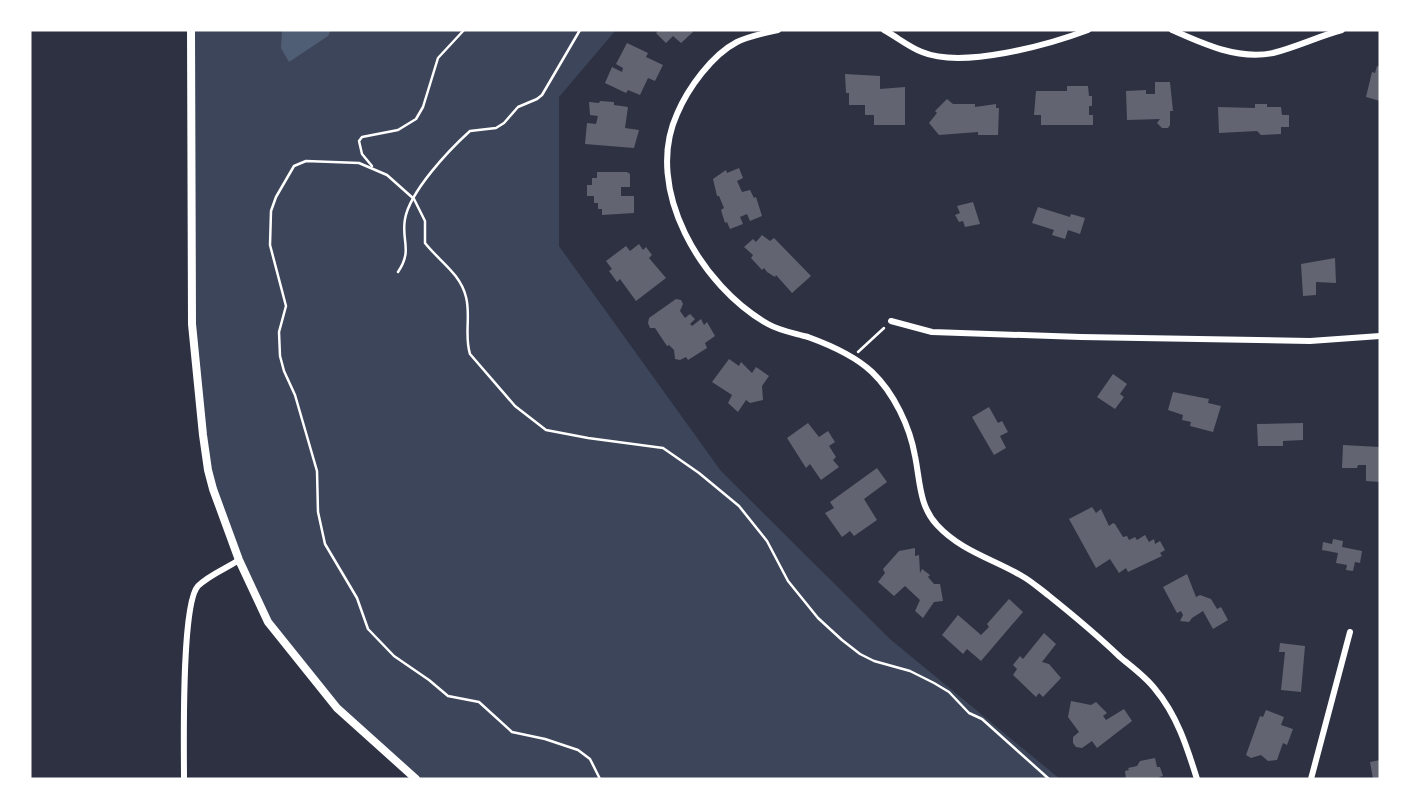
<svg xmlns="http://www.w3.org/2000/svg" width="1410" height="809" font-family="'PT Sans',sans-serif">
	<rect width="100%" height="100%" fill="#2d3142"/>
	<polygon fill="#3c4559" points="191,30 616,30 559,97 559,246 721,471 890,639 1060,779 416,779 337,708 268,622 213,489 192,324"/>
	<polygon fill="#4f5d75" points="282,30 331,30 328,36 289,62 281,48"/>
	<g fill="#626471">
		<polygon points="659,30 691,30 693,32 681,43 673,36 666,43 656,33"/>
		<polygon points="627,43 648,53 646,57 663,65 655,81 648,78 640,95 628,90 626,93 605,83 612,67 622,72 623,68 616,64"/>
		<polygon points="1377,66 1380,67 1380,101 1366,97 1372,72 1375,73"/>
		<polygon points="845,74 880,76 880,89 905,87 905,125 874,125 874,115 865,115 865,105 849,105 849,93 846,93"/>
		<polygon points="1155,82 1170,82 1173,111 1170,111 1170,125 1168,128 1162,128 1157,123 1160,119 1127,120 1126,91 1146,90 1146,94 1155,94"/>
		<polygon points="1067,86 1088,86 1089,96 1092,96 1092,106 1089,106 1089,115 1093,115 1093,125 1041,125 1041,115 1034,115 1036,91 1067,91"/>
		<polygon points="947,99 953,104 975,104 975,107 996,104 996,108 999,108 998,135 978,135 978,132 939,135 929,123 937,113 935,111"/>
		<polygon points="600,101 614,102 614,105 628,107 625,128 639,130 634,148 585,144 587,123 596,124 598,116 590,115 589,102 599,103"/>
		<polygon points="1255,104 1267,104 1267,107 1281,107 1282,115 1289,115 1289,127 1281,127 1281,134 1261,135 1257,131 1219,133 1218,107 1255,108"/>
		<polygon points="739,168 743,178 737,181 742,192 750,190 754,198 756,197 762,216 750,221 747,214 740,217 743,224 730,229 727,222 725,223 721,210 724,208 719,196 717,196 713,179 726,170 727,173"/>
		<polygon points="597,172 627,172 630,174 630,187 621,187 621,196 634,196 634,213 602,215 602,209 598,209 598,203 594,203 594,196 587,196 587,185 592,185 592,178 597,178"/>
		<polygon points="973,202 980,224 965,227 963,221 959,222 955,215 960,213 957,206"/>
		<polygon points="1038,207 1070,217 1071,214 1085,218 1080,234 1068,230 1065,239 1052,235 1054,230 1032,223"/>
		<polygon points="762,235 770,241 774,238 811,276 792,293 776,275 775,277 767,272 764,268 762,270 751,258 753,255 744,247 753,239 756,242"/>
		<polygon points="639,244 643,250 646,247 652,255 649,258 666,278 636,301 620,279 617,282 609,271 612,269 606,261 626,246 630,251"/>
		<polygon points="1335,258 1336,283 1316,282 1316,295 1303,296 1301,264"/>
		<polygon points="676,299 681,300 683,304 680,311 685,318 690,314 695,319 690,324 692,326 701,319 704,325 707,322 715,336 705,343 707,348 688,360 686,357 680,360 675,359 674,350 669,345 667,346 655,328 650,328 648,323 649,318"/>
		<polygon points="729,359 739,366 741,362 752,373 756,367 769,376 762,386 763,400 750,403 746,400 738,412 728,403 732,395 712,382"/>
		<polygon points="1113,374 1127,384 1120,394 1124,397 1115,409 1097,397"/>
		<polygon points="1173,392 1209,399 1208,403 1221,406 1213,432 1190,426 1191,422 1182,420 1183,415 1168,410"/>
		<polygon points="989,407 998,423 1002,421 1008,432 1000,436 1006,448 994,455 972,417"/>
		<polygon points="808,423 819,437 828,431 835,442 829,446 836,457 833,460 839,467 821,480 810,464 806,468 787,438"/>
		<polygon points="1303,423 1303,440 1283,441 1283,446 1258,446 1257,424"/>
		<polygon points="1343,445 1380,447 1380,482 1366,481 1366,465 1358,465 1357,468 1342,468"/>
		<polygon points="877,468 887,482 864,499 877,520 854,536 850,531 842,537 825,513 834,508 830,502"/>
		<polygon points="1092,507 1096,513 1101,509 1109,526 1113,523 1115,524 1123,537 1127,536 1129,540 1135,537 1137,540 1145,535 1149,542 1154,539 1155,544 1160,541 1165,550 1160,553 1162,556 1128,572 1126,568 1119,573 1110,559 1096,568 1069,519"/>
		<polygon points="1333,539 1343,541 1342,547 1362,551 1360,563 1355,562 1353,571 1346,570 1347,565 1336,563 1338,553 1322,550 1323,542 1332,544"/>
		<polygon points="915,548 915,556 919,555 920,573 922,569 930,575 928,577 934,584 940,584 943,601 934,602 923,618 915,611 920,600 905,586 894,596 878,582 885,573 883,569 899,551"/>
		<polygon points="1187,574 1196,597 1200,595 1211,599 1217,609 1221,607 1228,620 1213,629 1203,611 1192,618 1189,622 1180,621 1183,615 1181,611 1177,613 1163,587"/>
		<polygon points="1009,599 1023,612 981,661 967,649 963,654 942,635 958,615 981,635 989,627 987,624"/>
		<polygon points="1044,633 1056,644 1042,662 1049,664 1061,678 1043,697 1039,693 1036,697 1013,675 1017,669 1013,665 1020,656 1023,659"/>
		<polygon points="1280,643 1305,646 1301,692 1281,690 1285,652 1279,652"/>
		<polygon points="1071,701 1091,705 1096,702 1107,713 1103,716 1106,720 1124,709 1132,721 1097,748 1092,741 1082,748 1076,747 1073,743 1073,737 1079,732 1068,717"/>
		<polygon points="1266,710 1284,717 1281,725 1293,729 1287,745 1283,743 1277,760 1268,761 1261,755 1251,758 1246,755 1260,716 1263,717"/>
		<polygon points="1155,758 1157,767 1160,767 1163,776 1159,777 1160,779 1126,779 1125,771 1129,770 1128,768 1137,766 1140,761"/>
		<polygon points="1380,760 1380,779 1373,779 1370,762"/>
	</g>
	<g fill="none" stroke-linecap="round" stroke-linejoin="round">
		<g stroke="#fff" stroke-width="2.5">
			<polyline points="372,166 362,154 359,141 362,137 398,130 416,119 423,107 438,58 464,30"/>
			<path d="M398 272C413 250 401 241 405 219 410 191 449 150 470 131L496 128 504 123 518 107 537 99 542 95 580 30"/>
			<polyline points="858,352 884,328"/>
			<path d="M600 779 590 759 578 750 545 739 512 732 479 702 448 696 429 680 394 656 368 629 357 598 325 544 318 512 317 471 295 395 284 371 280 356 279 332 286 306 270 245 271 211 276 197 294 166 306 161 359 163 387 175 414 199 425 221V243C439 261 460 273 466 297 471 316 464 335 470 354L515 406 546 430 588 438 663 448 699 473 739 506 767 541 788 581 818 618 842 640 860 654 874 661 910 671 934 683 949 692 969 713 982 719 1049 779"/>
		</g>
		<g stroke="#fff" stroke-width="6">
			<path d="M778 30C765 33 749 36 737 42 712 55 688 88 677 114 643 189 702 287 768 324 780 331 794 333 808 337 830 345 855 356 872 372 894 393 910 427 915 456 920 480 919 506 937 525 961 551 993 559 1022 576 1031 581 1040 589 1048 595 1073 615 1097 635 1120 657 1132 667 1146 677 1155 689 1177 715 1187 747 1197 779"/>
			<path d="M884 30C897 37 909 47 922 52 962 69 1048 45 1088 30"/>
			<path d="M1172 30C1203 44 1238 60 1273 53 1297 47 1319 36 1342 30"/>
			<polyline points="891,321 932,332 1081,337 1310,341 1380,336"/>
			<path d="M184 779C184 748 181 604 198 586 209 575 227 568 239 560"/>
			<polyline points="1311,779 1350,632"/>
		</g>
		<polyline stroke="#fff" stroke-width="8" points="191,30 192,324 203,435 208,470 213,489 239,560 268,622 337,708 416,779"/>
	</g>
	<rect width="1410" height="809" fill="none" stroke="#ffffff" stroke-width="63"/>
</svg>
